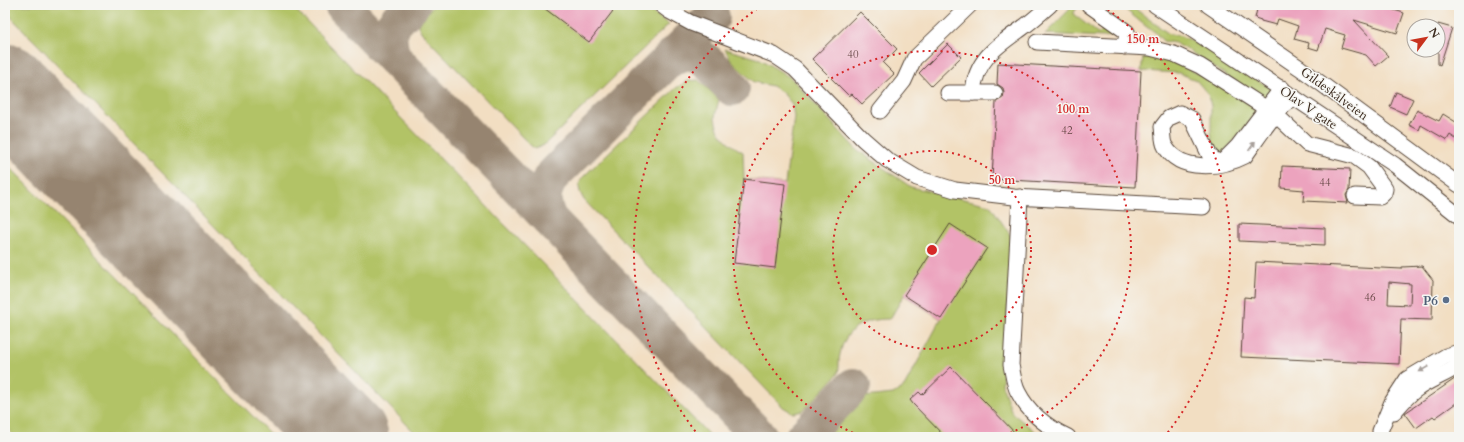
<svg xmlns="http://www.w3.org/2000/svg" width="1464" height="442" font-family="Cardo,serif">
	<rect width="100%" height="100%" fill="#f6f6f2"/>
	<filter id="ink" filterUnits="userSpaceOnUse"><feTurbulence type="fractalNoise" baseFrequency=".025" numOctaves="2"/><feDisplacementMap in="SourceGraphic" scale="8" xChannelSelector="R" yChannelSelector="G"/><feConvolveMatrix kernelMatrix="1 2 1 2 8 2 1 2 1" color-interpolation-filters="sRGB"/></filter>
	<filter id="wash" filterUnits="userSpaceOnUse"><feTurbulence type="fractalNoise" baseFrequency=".012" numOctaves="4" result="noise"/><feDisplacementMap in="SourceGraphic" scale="16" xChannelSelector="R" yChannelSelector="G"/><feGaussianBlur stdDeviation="0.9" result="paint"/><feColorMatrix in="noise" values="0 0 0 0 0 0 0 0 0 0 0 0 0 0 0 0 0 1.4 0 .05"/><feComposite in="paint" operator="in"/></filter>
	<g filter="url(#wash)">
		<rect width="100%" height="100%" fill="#f2dec2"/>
		<g fill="#b2c366" stroke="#767642">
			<polygon points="5,5 291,5 711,437 419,437 5,11"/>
			<polygon points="434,5 642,5 669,24 544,145 535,149 528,143 422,33 418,26 420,20"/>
			<polygon points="1067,5 1079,5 1073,14 1099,34 1106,26 1114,35 1104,37 1045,34 1070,9"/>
			<polygon points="1120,5 1130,5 1169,34 1181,36 1201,45 1269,87 1272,91 1265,101 1188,50 1175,43 1163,41 1154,31 1148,28"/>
			<path d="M725 49 760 59 791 78 856 149 911 187 990 205 1013 239 1002 385 1012 413 1037 433V437H824L864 397 893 394 904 387 941 319 904 295 890 319C863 319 846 327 840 354 838 360 840 367 838 373 837 376 806 408 802 411 799 412 795 413 793 413L783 407 584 200C579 191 577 187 582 178L676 88 688 81 698 80 719 99C718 105 715 113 715 118 717 135 729 144 743 152L744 179 785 184 794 117 792 104 783 93 772 86 754 82 732 62Z"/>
			<polygon points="1151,56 1158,56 1204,76 1257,108 1256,115 1223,153 1216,149 1213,145 1211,132 1211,106 1208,94 1196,80 1179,73 1141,71 1143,59"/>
			<polygon points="5,162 273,437 15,437 5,427"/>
		</g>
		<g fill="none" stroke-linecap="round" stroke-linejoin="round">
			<g stroke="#968470" stroke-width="36">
				<polyline points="342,5 760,437"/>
				<path d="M393 58C385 28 391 26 412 5"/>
				<path d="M670 59C700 43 712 68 732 88"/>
				<path d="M549 219C542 201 541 195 551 177L712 17"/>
				<polyline points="803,437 853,386"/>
			</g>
			<polyline stroke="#968470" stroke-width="89" points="5,88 344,437"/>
		</g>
		<g id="blocks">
			<g fill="#eca3be" fill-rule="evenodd">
				<polygon points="540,5 605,5 613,11 589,42"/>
				<polygon points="1258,5 1266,5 1275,8 1276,5 1377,5 1404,13 1397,33 1354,20 1388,56 1376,66 1366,55 1341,48 1345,35 1325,29 1318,50 1308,47 1309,43 1294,39 1298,26 1278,19 1276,25 1261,21 1261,20 1255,18"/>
				<polygon points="860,12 897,49 883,63 894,74 862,104 852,94 849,96 812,59"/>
				<polygon points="1438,24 1452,28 1440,65 1438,64"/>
				<polygon points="948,44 961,57 931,86 919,73"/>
				<polygon points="998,63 1141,71 1135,187 992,179 996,102 1003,98 1004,93 1003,88 997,84"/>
				<polygon points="1396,92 1413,99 1406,114 1390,107"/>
				<polygon points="1417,110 1439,121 1443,114 1459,124 1459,141 1450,135 1447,140 1421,125 1419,130 1409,125"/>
				<polygon points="1282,166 1350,169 1349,190 1346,195 1348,203 1303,201 1304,190 1281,188"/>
				<polygon points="744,179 785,184 775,268 734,263"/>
				<polygon points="950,224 987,248 941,319 904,295"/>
				<polygon points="1239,224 1325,228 1325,245 1239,241"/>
				<path d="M1256 262 1402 269V267L1422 266 1433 280 1432 320 1401 319 1399 364 1241 357 1244 297 1254 298ZM1389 282 1411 284 1410 305 1388 304Z"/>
				<polygon points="951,367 1019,437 945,437 913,404 910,400 919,392 922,395"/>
				<polygon points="1459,376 1459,401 1435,418 1433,416 1416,428 1405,413"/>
			</g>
		</g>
	</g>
	<g filter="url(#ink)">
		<use href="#blocks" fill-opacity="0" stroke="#564537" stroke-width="1"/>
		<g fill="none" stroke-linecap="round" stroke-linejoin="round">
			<g stroke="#564537" stroke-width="17">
				<g id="minor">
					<polyline points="661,5 669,11 691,23 774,55 795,69 863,139 887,160 917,178 955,190 1014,197 1203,207"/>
					<polyline points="1089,5 1127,32 1125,47"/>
					<polyline points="1155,5 1395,165 1459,216"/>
					<polyline points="1208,5 1300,68 1459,185"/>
					<polyline points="1037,42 1150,48 1174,54 1200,66 1275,114 1307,144 1354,156 1369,167 1385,189 1384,193 1380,197 1355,196"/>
					<polyline points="948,93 995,93"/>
					<path d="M973 93C975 60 997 46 1021 29 1031 22 1041 13 1050 5"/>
					<polyline points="880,111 904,81 914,59 970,5"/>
					<polyline points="1222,162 1238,146 1282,88"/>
					<path d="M1220 164 1210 156 1192 119 1180 113 1169 118 1162 127C1163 132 1162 141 1165 146 1180 173 1222 168 1245 156 1260 135 1274 112 1294 97"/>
					<path d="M1020 197 1011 365C1013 374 1014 385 1018 392 1029 414 1047 427 1068 437"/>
					<path d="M1394 412C1401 404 1408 395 1417 389 1430 379 1446 375 1459 365"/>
					<polyline points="1382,437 1380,431 1392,402 1407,379 1446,356 1459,352"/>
				</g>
			</g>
			<use href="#minor" stroke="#fff" stroke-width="15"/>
		</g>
		<defs><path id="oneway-solid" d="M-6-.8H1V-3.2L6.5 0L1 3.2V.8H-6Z"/></defs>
		<g fill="#a79f9a">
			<use href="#oneway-solid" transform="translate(1252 146) rotate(-54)"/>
			<use href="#oneway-solid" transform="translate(1424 369) rotate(150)"/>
		</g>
	</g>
	<g fill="none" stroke="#d62828" stroke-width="2" stroke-dasharray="2 4">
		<circle cx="932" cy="250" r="99"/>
		<path d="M864 437A199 199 0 1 1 1000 437"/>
		<path d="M699 436A298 298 0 0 1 761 6M1103 6A298 298 0 0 1 1165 436"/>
	</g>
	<circle fill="#5c6f8a" stroke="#f6f6f2" stroke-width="1.5" cx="1446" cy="300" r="4"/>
	<g text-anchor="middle" stroke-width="3" stroke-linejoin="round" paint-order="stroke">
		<g font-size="11" fill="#674846">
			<text x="853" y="58">40</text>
			<text x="1067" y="134">42</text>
			<text x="1325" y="186">44</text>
			<text x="1370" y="301">46</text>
		</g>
		<g font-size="13" fill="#3b2a1e" stroke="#f6f6f2">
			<text transform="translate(1335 93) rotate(36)" y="5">Gildeskålveien</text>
			<text transform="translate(1309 107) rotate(34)" y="5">Olav V gate</text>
		</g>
		<g font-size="13" font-weight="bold" fill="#4e5e75" stroke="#f6f6f2" text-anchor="end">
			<text x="1438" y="305">P6</text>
		</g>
	</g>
	<circle cx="932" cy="250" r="6" fill="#d62828" stroke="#f6f6f2" stroke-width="2"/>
	<g font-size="12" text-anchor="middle" font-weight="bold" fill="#d62828" stroke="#f6f6f2" stroke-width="3" stroke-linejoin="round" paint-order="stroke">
		<text x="1143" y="43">150 m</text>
		<text x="1073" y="113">100 m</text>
		<text x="1002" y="184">50 m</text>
	</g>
	<rect width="1464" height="442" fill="none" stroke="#f6f6f2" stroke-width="20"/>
	<g transform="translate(1426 38) rotate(58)"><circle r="19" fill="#f6f6f2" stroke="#aba49d"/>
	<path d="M0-3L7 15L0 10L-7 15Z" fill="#c8321e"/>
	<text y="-6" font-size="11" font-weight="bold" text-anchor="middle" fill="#3b2a1e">N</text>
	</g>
</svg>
